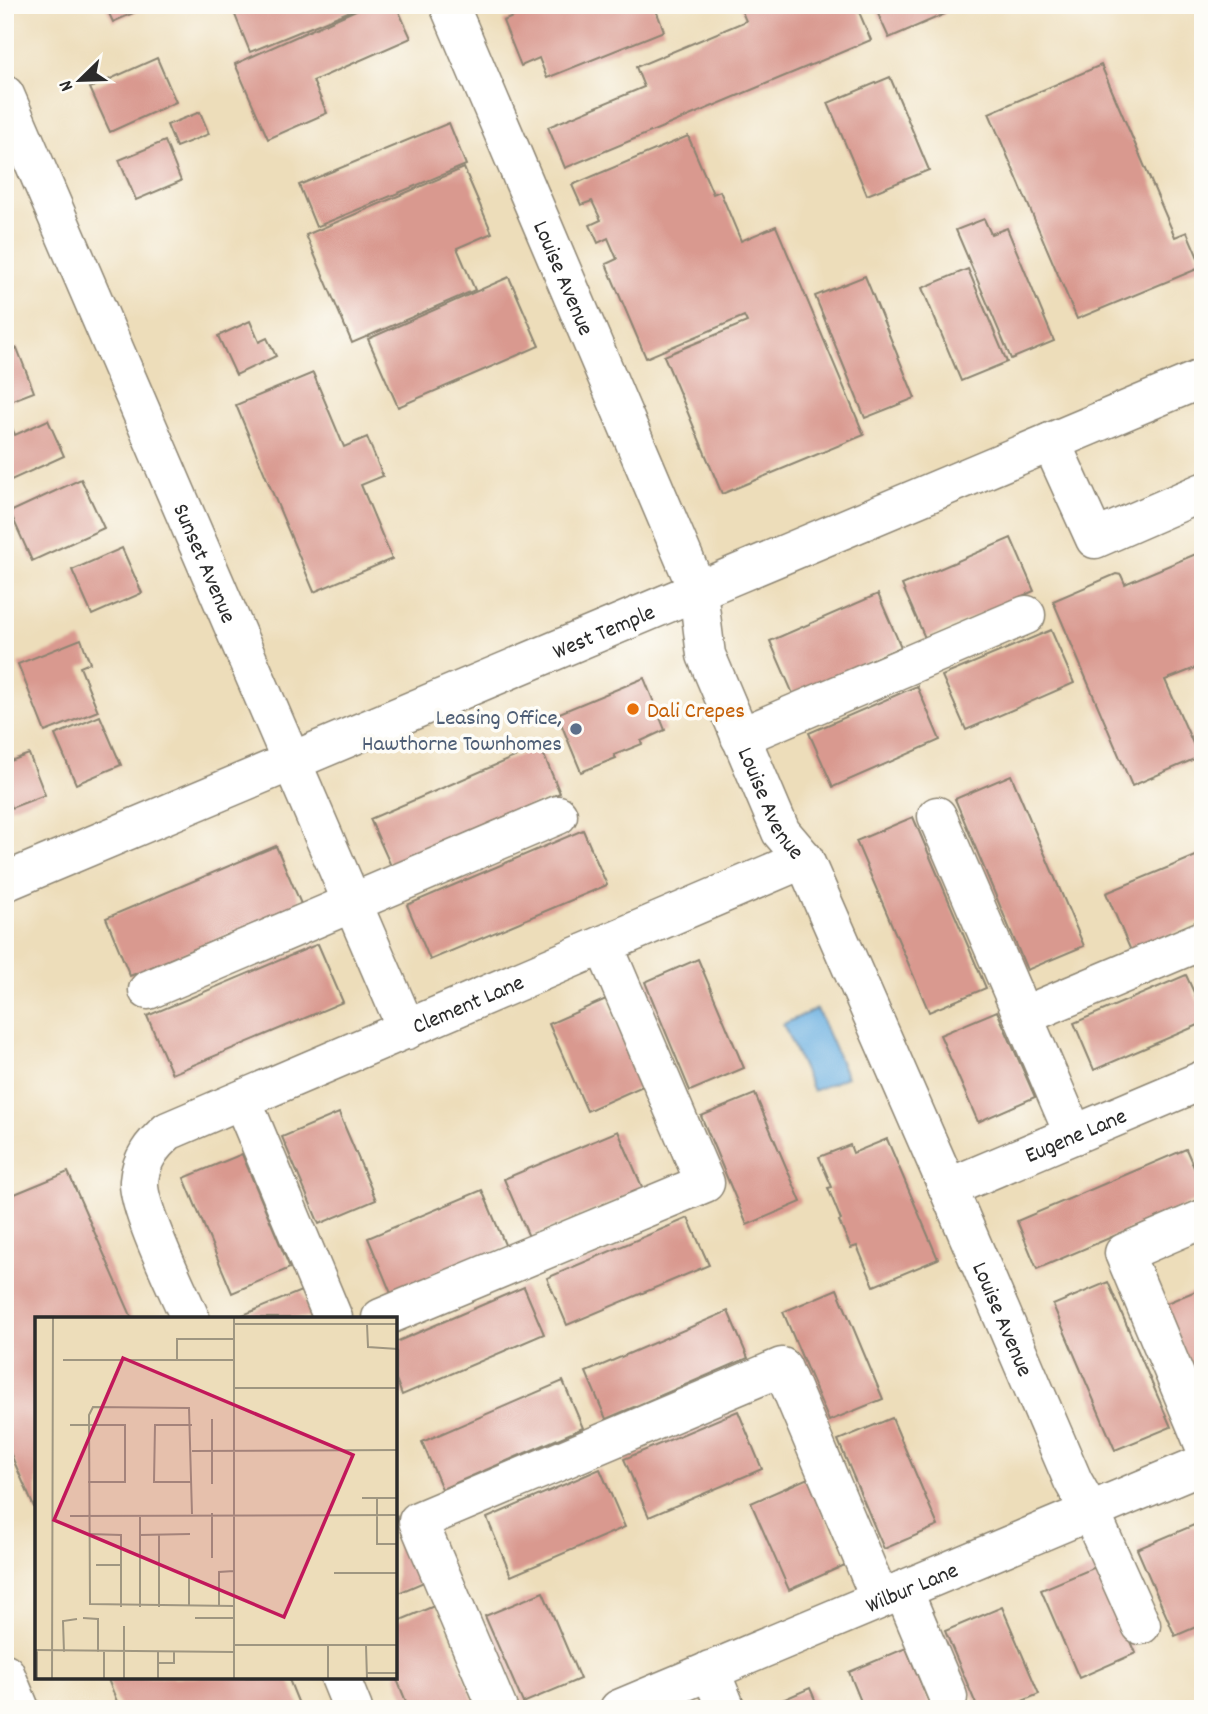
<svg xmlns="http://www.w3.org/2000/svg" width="1208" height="1714" font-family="Dekko,sans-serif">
	<rect width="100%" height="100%" fill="#fdfcf7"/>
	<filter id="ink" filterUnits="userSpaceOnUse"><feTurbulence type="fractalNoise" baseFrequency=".0143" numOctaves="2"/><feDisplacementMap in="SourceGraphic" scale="14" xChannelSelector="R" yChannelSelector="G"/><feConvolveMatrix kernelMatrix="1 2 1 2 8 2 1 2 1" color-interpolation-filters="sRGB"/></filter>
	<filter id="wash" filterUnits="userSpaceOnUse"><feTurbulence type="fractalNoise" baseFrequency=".00686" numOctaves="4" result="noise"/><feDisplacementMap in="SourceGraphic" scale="28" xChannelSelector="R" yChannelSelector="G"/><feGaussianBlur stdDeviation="1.57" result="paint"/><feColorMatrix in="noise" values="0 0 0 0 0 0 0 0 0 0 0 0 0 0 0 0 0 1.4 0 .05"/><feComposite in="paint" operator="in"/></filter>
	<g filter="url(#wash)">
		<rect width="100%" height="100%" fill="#edddba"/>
		<polygon fill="#6cb0e1" stroke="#4c6e86" stroke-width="2" points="817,1009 847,1077 813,1091 783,1024"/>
		<g id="blocks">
			<g fill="#d9998f">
				<polygon points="105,5 151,5 113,22"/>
				<polygon points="231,5 365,5 250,52"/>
				<polygon points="367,5 396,5 411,38 313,81 327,113 268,139 235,64"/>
				<polygon points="516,5 654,5 664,31 547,78 539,58 521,66 503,21 520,14"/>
				<polygon points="739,5 856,5 871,40 565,168 548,127 644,87 636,67 746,21"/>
				<polygon points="874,5 941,5 945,14 889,38"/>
				<polygon points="157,58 176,102 110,132 90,88"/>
				<polygon points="1101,65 1175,237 1187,232 1202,267 1077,319 989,113"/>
				<polygon points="890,77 929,170 867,195 828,103"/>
				<polygon points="200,112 209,134 176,147 167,125"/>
				<polygon points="449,123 466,165 316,227 299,185"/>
				<polygon points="688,136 713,194 720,191 741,241 776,226 864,435 722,494 664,356 747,322 744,316 646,358 606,264 617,259 608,238 598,243 590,225 601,220 592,201 581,205 572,185"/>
				<polygon points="165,141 181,181 136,200 119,160"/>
				<polygon points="464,168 492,233 457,248 475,290 352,343 306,235"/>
				<polygon points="984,219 991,234 1007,228 1054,341 1011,359 956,230"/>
				<polygon points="968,269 1007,362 961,381 922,288"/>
				<polygon points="865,276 915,398 865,418 815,296"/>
				<polygon points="509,277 539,346 398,407 368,339"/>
				<polygon points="250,321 259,342 267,338 276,356 236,375 218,336"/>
				<polygon points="17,348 34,392 5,403 5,353"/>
				<polygon points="313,373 344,447 367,437 383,476 361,485 392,559 314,592 236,405"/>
				<polygon points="8,419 15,435 48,420 64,456 9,481 5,472 5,421"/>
				<polygon points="81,479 104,528 32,561 10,512"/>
				<polygon points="1011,538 1034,591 925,638 902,585"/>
				<polygon points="122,548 142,593 92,615 72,570"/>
				<polygon points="1203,551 1203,665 1165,680 1199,757 1132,786 1053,601 1116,574 1121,575 1125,584"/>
				<polygon points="878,594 901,647 793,694 770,641"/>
				<polygon points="1051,630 1074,683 966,730 942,676"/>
				<polygon points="81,639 90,663 80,667 98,711 45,732 18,664"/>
				<polygon points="644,678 665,730 641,741 642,744 614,755 616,758 581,772 557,714"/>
				<polygon points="917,686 940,740 833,787 809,733"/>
				<polygon points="100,716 121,765 76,784 55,735"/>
				<polygon points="540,746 560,793 391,866 370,819"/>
				<polygon points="29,754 45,795 11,808 5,792 5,763"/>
				<polygon points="1011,775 1084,946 1027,970 955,799"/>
				<polygon points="913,817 986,988 929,1012 856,841"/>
				<polygon points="583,830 607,885 430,960 407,905"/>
				<polygon points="276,846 301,904 130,976 106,918"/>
				<polygon points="1203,853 1203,920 1131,951 1106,893"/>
				<polygon points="318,944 343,1002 172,1074 147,1016"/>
				<polygon points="698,959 744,1068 690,1091 645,982"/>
				<polygon points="1186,975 1203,1012 1203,1023 1094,1070 1074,1023"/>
				<polygon points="606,999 643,1086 587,1111 549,1024"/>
				<polygon points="997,1011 1035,1097 978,1122 940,1035"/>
				<polygon points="755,1094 801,1202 747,1225 701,1116"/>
				<polygon points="339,1113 376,1200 319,1224 282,1137"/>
				<polygon points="618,1131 643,1189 529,1237 504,1179"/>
				<polygon points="887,1139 938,1259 874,1286 857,1246 851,1248 839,1221 841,1220 828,1188 832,1187 819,1157 850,1145 853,1153"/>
				<polygon points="1186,1149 1203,1188 1203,1198 1037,1269 1017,1221"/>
				<polygon points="242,1154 290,1268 232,1293 184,1178"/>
				<polygon points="68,1172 132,1318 37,1318 37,1514 5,1441 5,1198"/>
				<polygon points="482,1190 506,1247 392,1296 368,1238"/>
				<polygon points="688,1218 709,1265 567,1325 547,1278"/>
				<polygon points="1108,1282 1171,1427 1115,1450 1053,1305"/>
				<polygon points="524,1287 544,1334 402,1395 396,1379 396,1342"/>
				<polygon points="1203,1288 1203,1396 1164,1304"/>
				<polygon points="837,1289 883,1399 829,1421 783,1312"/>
				<polygon points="301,1291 312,1318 244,1318 243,1315"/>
				<polygon points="728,1311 748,1358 606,1419 586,1372"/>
				<polygon points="563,1381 583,1428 442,1489 422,1442"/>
				<polygon points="738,1411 762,1469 649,1517 624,1459"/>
				<polygon points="892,1418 938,1526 884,1549 838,1440"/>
				<polygon points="600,1469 625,1527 511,1576 487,1518"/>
				<polygon points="808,1478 845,1565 789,1590 751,1503"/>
				<polygon points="396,1515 424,1582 396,1594"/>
				<polygon points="1194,1525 1203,1545 1203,1624 1175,1636 1137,1549"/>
				<polygon points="1098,1566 1136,1653 1079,1678 1041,1590"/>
				<polygon points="543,1592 580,1679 523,1703 485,1616"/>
				<polygon points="434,1606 477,1709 409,1709 396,1677 396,1622"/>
				<polygon points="1002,1607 1039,1694 1004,1709 978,1709 945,1631"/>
				<polygon points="906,1648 932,1709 864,1709 849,1672"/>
				<polygon points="107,1677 288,1677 301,1709 120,1709"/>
				<polygon points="810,1688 819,1709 762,1709"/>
			</g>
		</g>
	</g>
	<g filter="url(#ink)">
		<use href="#blocks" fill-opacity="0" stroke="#8c8472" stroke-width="2"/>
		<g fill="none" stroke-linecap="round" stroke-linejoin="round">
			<g stroke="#8c8472" stroke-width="41">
				<g id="minor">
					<path id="s1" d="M449 5 698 591 706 655 781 832 804 859 948 1188 1073 1481 1090 1511 1141 1625"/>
					<path id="s2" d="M5 95 407 1030"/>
					<polyline points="1051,442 1095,539 1203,492"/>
					<polyline points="740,737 1026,615"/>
					<polyline points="937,816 1074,1135"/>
					<path id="s3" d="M5 882 1203 378"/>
					<polyline points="148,990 558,815"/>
					<polyline points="1023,1016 1203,940"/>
					<polyline points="242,1100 333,1318"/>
					<path id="s4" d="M948 1188 1203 1080"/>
					<polyline points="1203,1219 1124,1253 1203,1442"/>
					<path id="s5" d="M190 1318C178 1290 137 1208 139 1181 141 1159 152 1145 168 1131L804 859"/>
					<polyline points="381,1318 705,1183 604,946"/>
					<polyline points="903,1590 948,1697"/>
					<polyline points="710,1670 726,1709"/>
					<polyline points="5,1673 20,1709"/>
					<polyline points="340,1677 353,1709"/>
					<polyline points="498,1709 418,1521 782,1367 880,1599"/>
					<path id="s6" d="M619 1709 1203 1464"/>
				</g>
			</g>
			<use href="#minor" stroke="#fff" stroke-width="38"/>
			<polyline stroke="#2b2b2b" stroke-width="2" points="1183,1709 1203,1701"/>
		</g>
	</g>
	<circle fill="#e8710a" stroke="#fdfcf7" stroke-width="2.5" cx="633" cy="709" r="7"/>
	<circle fill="#5c6f8a" stroke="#fdfcf7" stroke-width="2.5" cx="576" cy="729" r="7"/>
	<g text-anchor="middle" stroke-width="7" stroke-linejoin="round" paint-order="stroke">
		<g font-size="23" fill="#2b2b2b" stroke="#fdfcf7">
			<text dy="8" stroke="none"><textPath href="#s1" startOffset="296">Louise Avenue</textPath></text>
			<text dy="8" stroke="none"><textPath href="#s2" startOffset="509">Sunset Avenue</textPath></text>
			<text dy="8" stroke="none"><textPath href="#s3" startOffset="649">West Temple</textPath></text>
			<text dy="8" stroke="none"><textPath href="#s1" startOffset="863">Louise Avenue</textPath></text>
			<text dy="8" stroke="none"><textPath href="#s5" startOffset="532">Clement Lane</textPath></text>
			<text dy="8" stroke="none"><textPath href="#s4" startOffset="138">Eugene Lane</textPath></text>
			<text dy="8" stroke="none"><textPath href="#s1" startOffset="1430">Louise Avenue</textPath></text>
			<text dy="8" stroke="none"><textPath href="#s6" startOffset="317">Wilbur Lane</textPath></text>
		</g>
		<g font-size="23" fill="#c56008" stroke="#fdfcf7" text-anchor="start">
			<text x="647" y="717">Dali Crepes</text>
		</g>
		<g font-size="23" fill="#4e5e75" stroke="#fdfcf7" text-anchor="end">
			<text x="562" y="724">Leasing Office,<tspan x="562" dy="26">Hawthorne Townhomes</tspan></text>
		</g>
	</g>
	<g transform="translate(35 1317)">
		<rect width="362" height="362" fill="#edddba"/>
		<path fill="none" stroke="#9f9681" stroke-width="2" d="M199 7H363M332 7 333 30 363 32M28 43H199M142 44V22H199M200 71H363M177 102V167M35 108H90V165H53M157 108H120L119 165H157M157 134 363 133M327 181H363M342 181V227H363M177 196V241M157 197 154 91 58 90 54 98 55 287 199 289M35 199 363 198M53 217 86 218V290M105 218 155 217M124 218V290M61 248H86M299 256H363M154 289V259M184 289V255L199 254M105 290V198M48 301 63 302V335M160 301H199M199 328H363M331 328 332 362M0 333 199 335M2 334V362M29 335 28 304 42 302M123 346H139V335M332 356H363M17 362 18 0M69 362V335M89 362V309M123 362V335M199 362V0M293 362V328"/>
		<path fill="#c2185b" fill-opacity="0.15" stroke="#c2185b" stroke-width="3.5" d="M88 41 318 138 249 300 19 203Z"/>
		<rect width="362" height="362" fill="none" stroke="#2b2b2b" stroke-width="3.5"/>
	</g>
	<rect width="1208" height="1714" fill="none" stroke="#fdfcf7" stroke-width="28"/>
	<g transform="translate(80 80) rotate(247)" stroke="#fdfcf7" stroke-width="5" paint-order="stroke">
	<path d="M0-5L12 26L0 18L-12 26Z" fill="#2b2b2b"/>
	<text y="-10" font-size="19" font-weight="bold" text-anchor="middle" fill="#2b2b2b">N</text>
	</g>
</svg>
